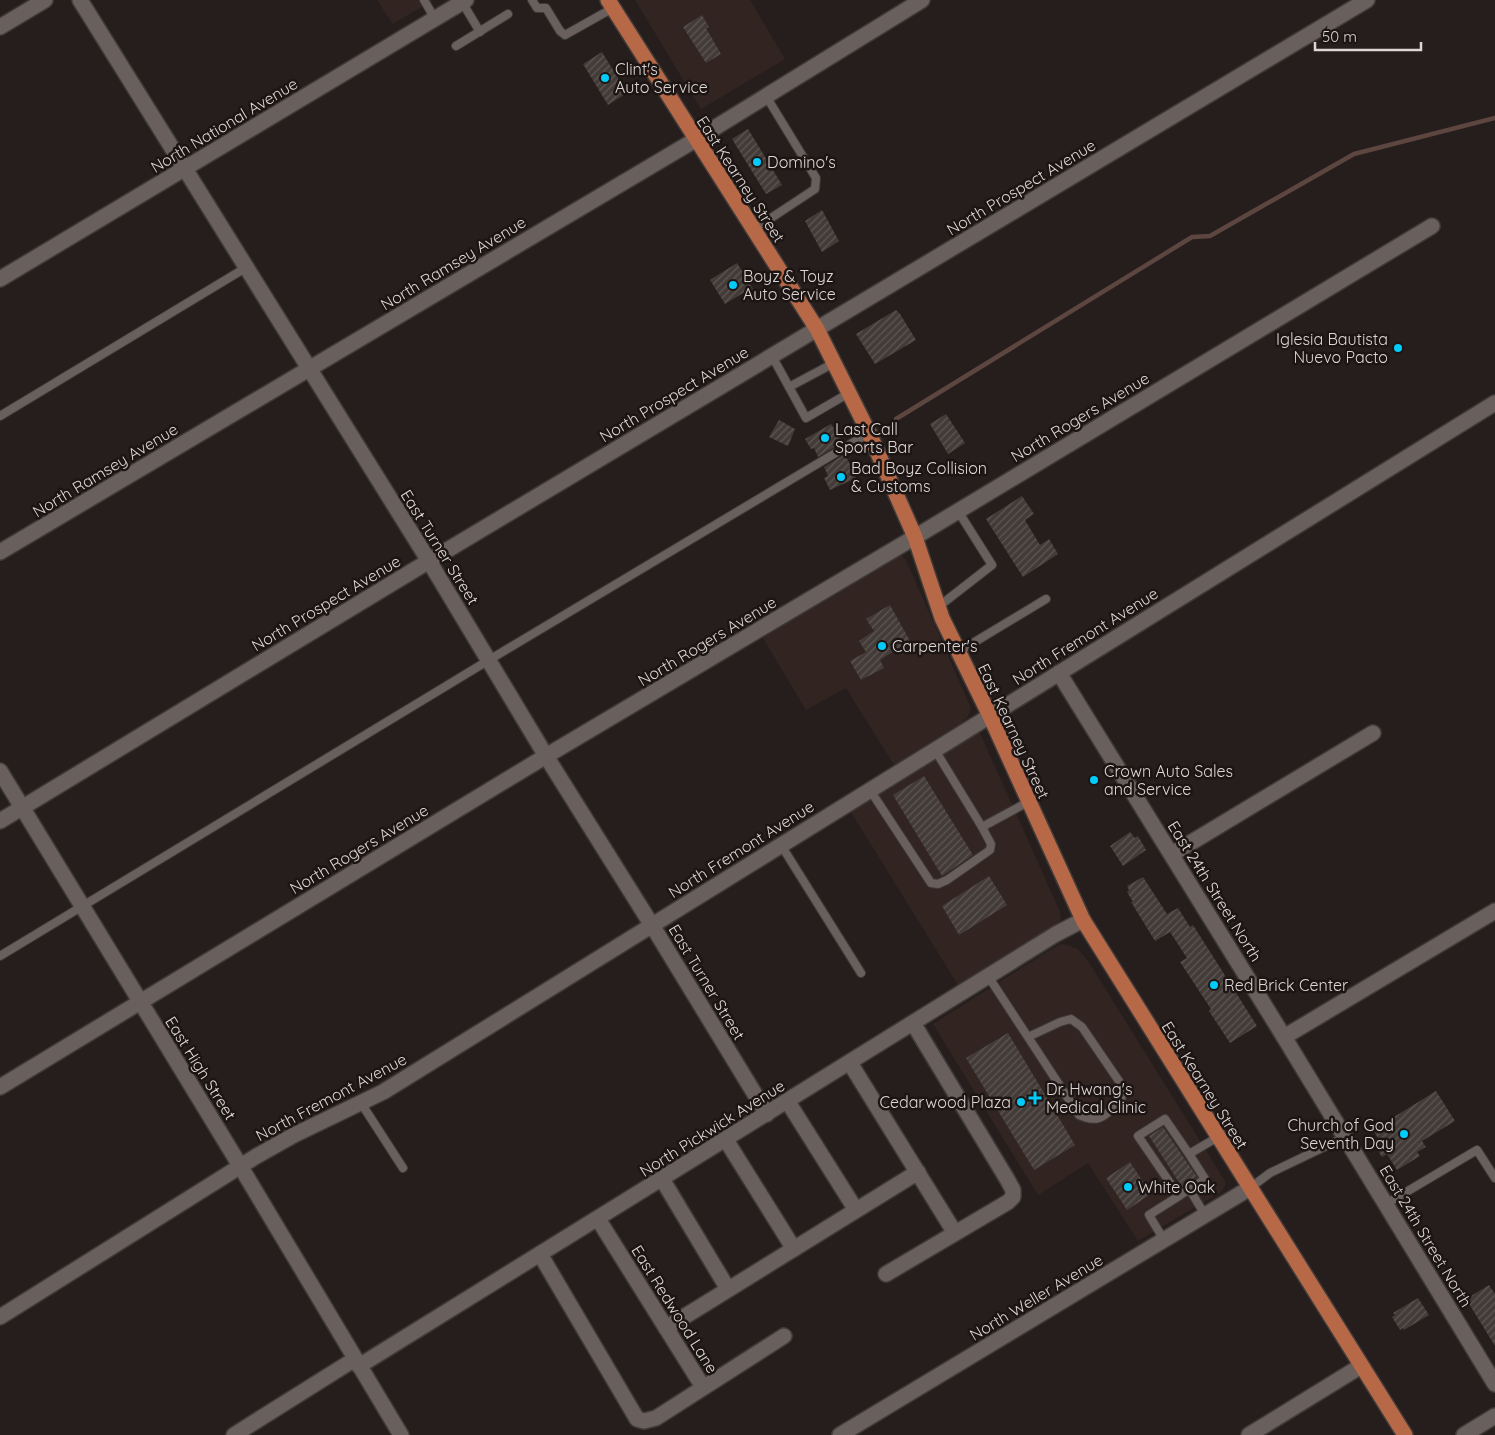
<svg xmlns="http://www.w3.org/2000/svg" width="1495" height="1435" font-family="Quicksand,sans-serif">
	<defs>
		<pattern id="building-hatch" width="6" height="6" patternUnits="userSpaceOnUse" patternTransform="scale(1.25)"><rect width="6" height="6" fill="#433b38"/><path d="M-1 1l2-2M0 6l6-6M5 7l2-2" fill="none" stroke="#5e5754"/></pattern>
	</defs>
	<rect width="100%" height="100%" fill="#251e1c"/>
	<g fill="#322521">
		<polygon points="377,0 433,0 393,24"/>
		<polygon points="635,0 750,0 785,59 701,109"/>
		<polygon points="901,555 905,558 971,708 968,716 963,722 894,765 846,688 806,710 763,638 896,556"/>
		<polygon points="977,731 980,734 984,742 1060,912 1061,920 1057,926 1050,932 958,985 849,809"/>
		<polygon points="1064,944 1078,949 1088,961 1225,1181 1225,1186 1221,1192 1138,1241 1088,1163 1038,1195 933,1024 1058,945"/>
	</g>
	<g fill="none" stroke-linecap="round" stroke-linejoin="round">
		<polyline stroke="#5d4540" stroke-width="4.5" points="896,419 1192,237 1210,236 1354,154 1495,118"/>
	</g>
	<g fill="url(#building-hatch)">
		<polygon points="702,15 709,27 706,28 721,54 706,63 683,27"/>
		<polygon points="602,52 627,93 608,105 583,64"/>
		<polygon points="748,129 782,185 766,194 732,139"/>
		<polygon points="822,210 839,241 822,252 805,221"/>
		<polygon points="737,263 753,289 745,294 743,293 725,304 710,280"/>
		<polygon points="896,310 900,314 916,340 875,364 856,334"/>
		<polygon points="946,414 965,443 948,454 930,424"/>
		<polygon points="779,420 795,429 788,446 769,437"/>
		<polygon points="831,424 843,442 818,457 814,448 811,449 805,439"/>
		<polygon points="845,454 856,478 830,490 824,478 828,476 824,467"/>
		<polygon points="1022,496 1034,514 1025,520 1040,545 1049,539 1058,554 1023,577 986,519"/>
		<polygon points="890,605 910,641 880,660 884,668 861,680 850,661 866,652 859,641 874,631 866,619"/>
		<polygon points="924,776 973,855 942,876 893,795"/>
		<polygon points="1130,832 1135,838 1138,836 1146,850 1123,866 1110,846"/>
		<polygon points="989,876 1007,905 959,935 942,906"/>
		<polygon points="1143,877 1167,914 1178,908 1190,927 1193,925 1257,1026 1230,1043 1209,1011 1211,1009 1180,962 1187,958 1170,932 1155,941 1131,902 1133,902 1127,892 1129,890 1127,886"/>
		<polygon points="1008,1033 1075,1145 1034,1170 966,1058"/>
		<polygon points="1436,1091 1455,1121 1422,1141 1426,1147 1417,1152 1420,1156 1397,1170 1387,1154 1382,1157 1373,1142 1378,1138 1373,1130"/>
		<polygon points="1163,1127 1197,1177 1182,1187 1149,1136"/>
		<polygon points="1130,1162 1151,1194 1127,1210 1106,1178"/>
		<polygon points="1489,1285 1495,1294 1495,1346 1466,1299"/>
		<polygon points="1418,1298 1429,1315 1404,1330 1403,1328 1400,1330 1392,1317 1395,1315 1393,1313"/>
	</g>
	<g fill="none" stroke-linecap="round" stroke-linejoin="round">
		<g stroke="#3f3a38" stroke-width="10">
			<g id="service">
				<polyline points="424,0 435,19"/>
				<polyline points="532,0 537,8 546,8 560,31 565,35 613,8"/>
				<polyline points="462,2 480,32"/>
				<polyline points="456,46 508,14"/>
				<polyline points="753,230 815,189 816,178 766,96"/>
				<polyline points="772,356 806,418 849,393"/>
				<polyline points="789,387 834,363"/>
				<polyline points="0,416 247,267"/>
				<polyline points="938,607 992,565 958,511"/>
				<polyline points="958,652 1046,599"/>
				<polyline points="935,750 982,827"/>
				<polyline points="870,790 931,883 938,884 947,880 990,850 991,844 982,827 1028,802"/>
				<polyline points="781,845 861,973"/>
				<polyline points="0,956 494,657 869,433"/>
				<path d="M988 976 1079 1115C1100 1125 1106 1114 1121 1101L1123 1087 1082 1027 1071 1019 1060 1022 1028 1037"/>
				<polyline points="361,1103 403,1168"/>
				<polyline points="1189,1154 1205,1179 1179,1196 1138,1136 1165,1119 1189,1154 1218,1137"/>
				<polyline points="1250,1188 1270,1173 1345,1137"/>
				<polyline points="1190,1190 1205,1215"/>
				<polyline points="1386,1204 1477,1150 1495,1178"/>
				<polyline points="1164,1240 1149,1215 1179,1196"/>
			</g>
		</g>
		<g stroke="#3f3a38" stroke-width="18">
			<g id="minor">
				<polyline points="80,0 429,561 546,756 658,935 767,1114"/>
				<polyline points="0,27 45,0"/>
				<polyline points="0,552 695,140 922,0"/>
				<polyline points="1059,673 1284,1037 1495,1384"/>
				<polyline points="0,771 233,1154 401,1435"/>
				<polyline points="0,821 429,561 1367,0"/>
				<polyline points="1172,854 1373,733"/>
				<polyline points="1284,1037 1495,911"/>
				<polyline points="850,1063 955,1233"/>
				<polyline points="0,1087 546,756 915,537 1432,226"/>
				<polyline points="788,1102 856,1210"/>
				<polyline points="726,1140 794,1249"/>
				<polyline points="662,1179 728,1289"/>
				<polyline points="598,1219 703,1387"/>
				<polyline points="540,1254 637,1419 644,1421 656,1418 784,1336"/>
				<polyline points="886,1274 1008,1202 1013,1197 1013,1190 1007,1179 913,1023"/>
				<polyline points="0,1317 255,1157 294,1135 383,1092 1495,403"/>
				<polyline points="666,1328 918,1172"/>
				<polyline points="359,1366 1056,934 1083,920"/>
				<polyline points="234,1435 355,1359"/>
				<polyline points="840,1435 1250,1188"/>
				<polyline points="1249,1435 1361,1366"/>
				<polyline points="1464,1435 1495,1416"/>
			</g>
		</g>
		<g stroke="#3f3a38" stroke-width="18">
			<polyline id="secondary" points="0,279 466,0"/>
		</g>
		<g stroke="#3f3a38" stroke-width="18">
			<polyline id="primary" points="608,0 817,329 869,433 915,537 942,618 990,716 1083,920 1405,1435"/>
		</g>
		<use href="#service" stroke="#69605d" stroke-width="8"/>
		<use href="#minor" stroke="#69605d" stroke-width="15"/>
		<use href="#secondary" stroke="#69605d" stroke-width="15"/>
		<use href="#primary" stroke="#b66847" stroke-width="15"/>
	</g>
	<g fill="#02cbf9" stroke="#1c1513" stroke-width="2">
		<circle cx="605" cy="78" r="5"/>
		<circle cx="757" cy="162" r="5"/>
		<circle cx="733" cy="285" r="5"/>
		<circle cx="1398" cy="348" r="5"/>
		<circle cx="825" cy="438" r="5"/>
		<circle cx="841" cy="477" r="5"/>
		<circle cx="882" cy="646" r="5"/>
		<circle cx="1094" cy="780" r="5"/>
		<circle cx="1214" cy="985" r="5"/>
		<path d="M1032.5 1090.5h5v5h5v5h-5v5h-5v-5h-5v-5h5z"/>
		<circle cx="1021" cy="1102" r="5"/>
		<circle cx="1404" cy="1134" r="5"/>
		<circle cx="1128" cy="1187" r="5"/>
	</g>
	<g text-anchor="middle" stroke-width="5" stroke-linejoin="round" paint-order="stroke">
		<g font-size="16" fill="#dcd7d5" stroke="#1c1513" text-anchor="start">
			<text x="615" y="75">Clint's<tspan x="615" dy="18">Auto Service</tspan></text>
			<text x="767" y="168">Domino's</text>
			<text x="743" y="282">Boyz &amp; Toyz<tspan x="743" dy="18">Auto Service</tspan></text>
			<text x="1388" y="345" text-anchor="end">Iglesia Bautista<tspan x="1388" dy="18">Nuevo Pacto</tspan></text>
			<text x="835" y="435">Last Call<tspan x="835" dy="18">Sports Bar</tspan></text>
			<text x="851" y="474">Bad Boyz Collision<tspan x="851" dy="18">&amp; Customs</tspan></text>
			<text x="892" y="652">Carpenter's</text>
			<text x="1104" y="777">Crown Auto Sales<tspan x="1104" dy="18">and Service</tspan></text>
			<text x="1224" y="991">Red Brick Center</text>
			<text x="1046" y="1095">Dr. Hwang's<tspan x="1046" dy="18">Medical Clinic</tspan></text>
			<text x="1011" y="1108" text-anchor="end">Cedarwood Plaza</text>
			<text x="1394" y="1131" text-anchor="end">Church of God<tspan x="1394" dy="18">Seventh Day</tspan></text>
			<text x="1138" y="1193">White Oak</text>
		</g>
		<g font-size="16" fill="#dcd7d5" stroke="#1c1513">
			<text transform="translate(224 125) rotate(-31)" y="6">North National Avenue</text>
			<text transform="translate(741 179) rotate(57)" y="6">East Kearney Street</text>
			<text transform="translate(1021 187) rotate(-31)" y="6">North Prospect Avenue</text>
			<text transform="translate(453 263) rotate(-31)" y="6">North Ramsey Avenue</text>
			<text transform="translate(674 394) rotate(-31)" y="6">North Prospect Avenue</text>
			<text transform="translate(1080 417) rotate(-31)" y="6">North Rogers Avenue</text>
			<text transform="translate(105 470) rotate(-31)" y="6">North Ramsey Avenue</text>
			<text transform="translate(440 547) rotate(58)" y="6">East Turner Street</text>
			<text transform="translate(326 603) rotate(-31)" y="6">North Prospect Avenue</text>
			<text transform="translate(1085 636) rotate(-32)" y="6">North Fremont Avenue</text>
			<text transform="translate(707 641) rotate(-31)" y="6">North Rogers Avenue</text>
			<text transform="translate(1014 731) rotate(65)" y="6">East Kearney Street</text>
			<text transform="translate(359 849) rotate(-31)" y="6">North Rogers Avenue</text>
			<text transform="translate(741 849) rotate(-32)" y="6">North Fremont Avenue</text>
			<text transform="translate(1215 891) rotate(58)" y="6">East 24th Street North</text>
			<text transform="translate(707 982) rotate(59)" y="6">East Turner Street</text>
			<text transform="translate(201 1068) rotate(58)" y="6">East High Street</text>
			<text transform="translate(1205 1085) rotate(58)" y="6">East Kearney Street</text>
			<text transform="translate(331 1097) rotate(-28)" y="6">North Fremont Avenue</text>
			<text transform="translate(712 1128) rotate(-32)" y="6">North Pickwick Avenue</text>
			<text transform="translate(1426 1236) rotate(59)" y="6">East 24th Street North</text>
			<text transform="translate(1036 1297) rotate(-31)" y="6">North Weller Avenue</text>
			<text transform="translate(675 1309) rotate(58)" y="6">East Redwood Lane</text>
		</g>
	</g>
	<path d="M1315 42v8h106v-8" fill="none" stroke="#dcd7d5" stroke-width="2.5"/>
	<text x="1322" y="42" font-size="15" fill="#dcd7d5" stroke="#1c1513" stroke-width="4" paint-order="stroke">50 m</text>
</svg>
